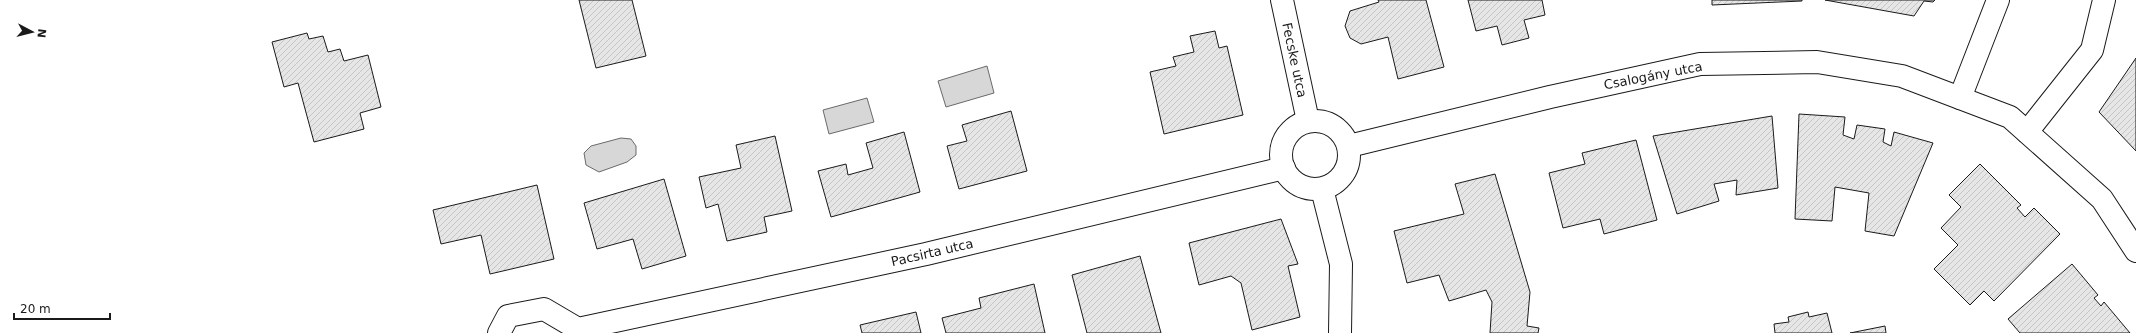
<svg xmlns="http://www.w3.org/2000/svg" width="2136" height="333" font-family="'DejaVu Sans',sans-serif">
	<defs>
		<pattern id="building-hatch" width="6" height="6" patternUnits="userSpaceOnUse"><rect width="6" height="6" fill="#e6e6e6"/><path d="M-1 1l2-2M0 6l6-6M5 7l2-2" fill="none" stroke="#c5c5c5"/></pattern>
	</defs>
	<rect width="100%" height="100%" fill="#fff"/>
	<g fill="#d7d7d7" stroke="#6a6a6a">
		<polygon points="987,66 994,93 946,107 938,81"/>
		<polygon points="867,98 874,122 829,134 823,110"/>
		<polygon points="621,138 631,139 636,146 636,155 627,162 599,172 586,165 584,153 591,146"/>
	</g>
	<g fill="url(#building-hatch)" stroke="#1a1a1a">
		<polygon points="579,0 632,0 646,56 596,68"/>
		<polygon points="1378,0 1426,0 1444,67 1398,79 1388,37 1361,44 1350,38 1345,26 1350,11 1379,2"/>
		<polygon points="1468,0 1542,0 1545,15 1524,20 1529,38 1502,45 1497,26 1476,31"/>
		<polygon points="1712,0 1802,0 1802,1 1712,5"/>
		<polygon points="1825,0 1935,0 1933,2 1924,1 1914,16"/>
		<polygon points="1215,31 1219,48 1227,46 1243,115 1164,134 1150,72 1176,66 1173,57 1194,52 1190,36"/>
		<polygon points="307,33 309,39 323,36 328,52 340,49 344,61 368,55 381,107 360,113 364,129 314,142 298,83 284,87 272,42"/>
		<polygon points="2136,58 2136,151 2099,112"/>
		<polygon points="1011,111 1027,171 959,189 947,146 967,141 962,125"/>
		<polygon points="1799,114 1845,117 1843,135 1854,139 1857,125 1885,129 1883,142 1891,146 1894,132 1933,143 1894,236 1865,231 1869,193 1835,187 1832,221 1795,219"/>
		<polygon points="1772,116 1778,188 1736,195 1737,180 1714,184 1719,201 1677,214 1653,136"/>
		<polygon points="904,132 920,192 831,217 818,171 846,164 848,175 873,168 866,143"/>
		<polygon points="775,136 792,211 764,217 767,232 727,241 718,204 706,208 699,177 741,168 736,145"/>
		<polygon points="1636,140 1657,220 1604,234 1600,219 1563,228 1549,173 1585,164 1582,153"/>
		<polygon points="1980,164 2021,205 2017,208 2025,217 2034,208 2060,234 1994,301 1984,291 1970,305 1934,269 1958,245 1941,228 1961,207 1949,195"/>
		<polygon points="1495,174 1530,292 1527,326 1539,328 1538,333 1490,333 1492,302 1486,290 1449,301 1439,275 1407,283 1394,231 1464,214 1455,184"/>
		<polygon points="664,179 686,256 642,269 633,239 597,249 584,203"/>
		<polygon points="537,185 554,259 490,274 481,235 441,244 433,210"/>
		<polygon points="1281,219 1298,264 1288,266 1300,317 1252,330 1241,283 1231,276 1199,285 1189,243"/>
		<polygon points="1140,256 1161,333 1087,333 1072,275"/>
		<polygon points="2072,264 2098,295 2094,298 2101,306 2104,302 2130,333 2020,333 2008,319"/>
		<polygon points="1034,284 1045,333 946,333 942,318 981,308 979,298"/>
		<polygon points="916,312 921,333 862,333 860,325"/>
		<polygon points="1808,312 1809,317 1827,313 1832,333 1775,333 1774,324 1789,322 1788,317"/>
		<polygon points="1885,326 1886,333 1850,333"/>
	</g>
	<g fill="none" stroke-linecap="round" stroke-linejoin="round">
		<g stroke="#1a1a1a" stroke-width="24">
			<g id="minor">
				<polyline points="1282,0 1308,121"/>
				<polyline points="1960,98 1998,0"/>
				<circle cx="1315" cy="155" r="34"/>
				<polyline points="2027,132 2092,50 2104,0"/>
				<polyline points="1349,146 1550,97 1700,64 1817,62 1902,76 2010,117 2102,199 2136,251"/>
				<polyline points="1322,189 1341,264 1340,333"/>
				<polyline points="499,333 508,316 544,309 578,329 926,254 1284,168"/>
			</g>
		</g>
		<use href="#minor" stroke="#fff" stroke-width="22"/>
	</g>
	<g text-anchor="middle" stroke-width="3" stroke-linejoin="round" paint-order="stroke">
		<g font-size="13" fill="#1a1a1a" stroke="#fff">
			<text transform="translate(1295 60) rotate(78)" y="5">Fecske utca</text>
			<text transform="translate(1653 75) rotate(-11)" y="5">Csalogány utca</text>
			<text transform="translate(932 252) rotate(-13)" y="5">Pacsirta utca</text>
		</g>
	</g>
	<g transform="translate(32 32) rotate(97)" stroke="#ffffff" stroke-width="3" paint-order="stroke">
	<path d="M0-3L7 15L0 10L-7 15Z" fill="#1a1a1a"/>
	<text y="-6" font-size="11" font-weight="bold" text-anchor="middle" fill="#1a1a1a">N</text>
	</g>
	<path d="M14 313v6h96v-6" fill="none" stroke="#1a1a1a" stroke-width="2"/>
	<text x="20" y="313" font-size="12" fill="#1a1a1a" stroke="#ffffff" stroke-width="3" paint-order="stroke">20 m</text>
</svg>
